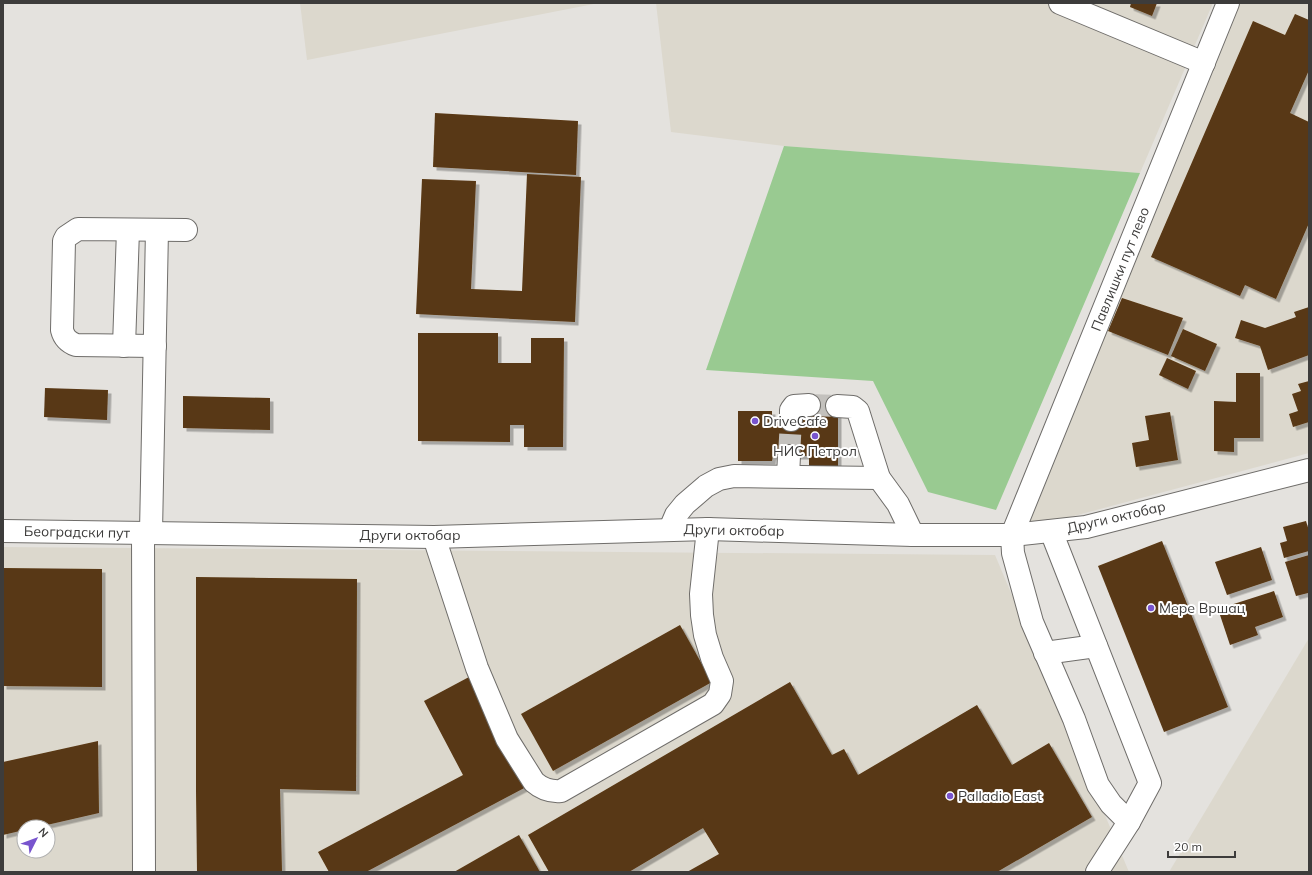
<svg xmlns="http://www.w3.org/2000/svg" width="1312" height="875" font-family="Mulish,sans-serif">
	<defs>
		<filter id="shadow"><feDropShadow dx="3.5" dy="3.5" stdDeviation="0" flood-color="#0004"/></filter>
	</defs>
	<rect width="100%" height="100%" fill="#e4e2de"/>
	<g fill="#dcd8cd" fill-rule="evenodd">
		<polygon points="300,3 599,3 307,60"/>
		<polygon points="656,3 1213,3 1140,173 784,146 671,132"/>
		<polygon points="1237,3 1309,3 1309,453 1018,531"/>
		<path d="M3 547 995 555 1129 872H3ZM24 827H48V851H24Z"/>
		<polygon points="1309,638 1309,872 1169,872"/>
	</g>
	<polygon fill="#99ca91" points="784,146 1140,173 996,510 928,492 873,381 706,370"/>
	<g fill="#593713" filter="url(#shadow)">
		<polygon points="1131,3 1157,3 1152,16 1130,7"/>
		<polygon points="1295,14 1309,20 1309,70 1290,113 1309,122 1309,223 1276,299 1245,285 1240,296 1151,257 1253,21 1285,35"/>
		<polygon points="435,113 578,121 576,175 433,167"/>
		<polygon points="527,174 581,177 575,322 416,314 422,179 476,181 471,289 522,291"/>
		<polygon points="1122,298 1183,318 1168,355 1108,331"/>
		<polygon points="1309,307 1309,355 1268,370 1260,346 1235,338 1241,320 1265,328 1296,317 1294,312"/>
		<polygon points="1183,329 1217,344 1205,371 1171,356"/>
		<polygon points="418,333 498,333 498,363 531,363 531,338 564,338 563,447 524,447 524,425 510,425 510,442 418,441"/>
		<polygon points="1167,358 1196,371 1188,389 1159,375"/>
		<polygon points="1236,373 1260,373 1260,438 1234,438 1234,452 1214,451 1214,401 1236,402"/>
		<polygon points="1309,381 1309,422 1293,427 1289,414 1298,411 1292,394 1301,391 1298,384"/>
		<polygon points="45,388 108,390 107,420 44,417"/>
		<polygon points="183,396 270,398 270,430 183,428"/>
		<polygon points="809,397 838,397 838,470 809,471 809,456 773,456 772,461 738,461 738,411 772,411 772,420 809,420"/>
		<polygon points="1170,412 1178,460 1136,467 1132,443 1149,440 1145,416"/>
		<polygon points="1306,521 1309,531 1309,551 1284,558 1280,543 1287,541 1283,527"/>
		<polygon points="1162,541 1228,707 1164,732 1098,566"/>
		<polygon points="1261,547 1272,580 1227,595 1215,562"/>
		<polygon points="1309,555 1309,591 1308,593 1296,596 1285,562"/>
		<polygon points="3,568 102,569 102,687 3,686"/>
		<polygon points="196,577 357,579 356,791 280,789 282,872 197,872 196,791"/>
		<polygon points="1274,591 1283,617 1255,627 1258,635 1230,645 1218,609"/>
		<polygon points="680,625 712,682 553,771 521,714"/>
		<polygon points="469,677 528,786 366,872 329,872 318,852 463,775 424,701"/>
		<polygon points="790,682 832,755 844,749 858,775 977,705 1012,765 1049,743 1092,817 997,872 687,872 719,854 703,828 629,872 549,872 528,835"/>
		<polygon points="98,741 99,813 38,827 24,827 24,830 3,835 3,762"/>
		<polygon points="519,835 540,872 454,872"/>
	</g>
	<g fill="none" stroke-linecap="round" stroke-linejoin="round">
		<g stroke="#c3c1bd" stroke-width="22" stroke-dasharray="22 11" stroke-linecap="butt">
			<polyline points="809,405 837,406"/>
			<polyline points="789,456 791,420"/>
		</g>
		<g stroke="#6f6d6a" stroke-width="24">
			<g id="minor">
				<polyline points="1060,3 1204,63"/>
				<polyline points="124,346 128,230"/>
				<path d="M155 346 76 345C68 342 64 338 62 330L64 241 66 237 78 229 186 230"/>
				<polyline points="837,406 853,407 858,411 879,478 898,504 913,535"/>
				<polyline points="791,420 791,410 794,406 809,405"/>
				<polyline points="788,476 789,456"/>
				<polyline points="670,529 676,515 685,504 706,486 719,479 734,476 879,478"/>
				<polyline points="1051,531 1150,783 1129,822 1097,872"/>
				<polyline points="151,532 157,230"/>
				<polyline points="143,533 144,872"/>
				<path d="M434 537 477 668 507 739 534 782C542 789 550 792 561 791L713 704 720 694 722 681 712 658 705 635 702 615 701 594 708 529"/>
				<polyline points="1045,653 1096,646"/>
				<polyline points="1129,822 1111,804 1098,785 1074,719 1032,622 1013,553 1012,535 1228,3"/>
			</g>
		</g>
		<g stroke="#6f6d6a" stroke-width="24">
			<polyline id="major" points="3,531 434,537 708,529 913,535 1012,535 1086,527 1309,470"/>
		</g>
		<use href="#minor" stroke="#fff" stroke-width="22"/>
		<use href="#major" stroke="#fff" stroke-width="22"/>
	</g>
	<g fill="#7854ce" stroke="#fff" stroke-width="1.5">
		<circle cx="755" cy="421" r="4"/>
		<circle cx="815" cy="436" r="4"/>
		<circle cx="1151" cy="608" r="4"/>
		<circle cx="950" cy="796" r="4"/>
	</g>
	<g text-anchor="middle" stroke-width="4" stroke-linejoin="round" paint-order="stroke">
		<g font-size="14" fill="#3d3c3b" stroke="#fff">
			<text transform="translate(1120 269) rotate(-68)" y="5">Павлишки пут лево</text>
			<text transform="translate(1116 517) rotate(-13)" y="5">Други октобар</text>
			<text transform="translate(734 530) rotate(1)" y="5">Други октобар</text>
			<text transform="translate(77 532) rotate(1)" y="5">Београдски пут</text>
			<text x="410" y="540">Други октобар</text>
		</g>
		<g font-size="14" fill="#3d3c3b" stroke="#fff" text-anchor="start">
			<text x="763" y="426">DriveCafe</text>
			<text x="815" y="456" text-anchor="middle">НИС Петрол</text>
			<text x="1159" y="613">Мере Вршац</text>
			<text x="958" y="801">Palladio East</text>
		</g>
	</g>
	<rect width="1312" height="875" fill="none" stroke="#3d3c3b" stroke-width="8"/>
	<g transform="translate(36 839) rotate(48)"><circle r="19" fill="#ffffff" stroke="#b1b1b1"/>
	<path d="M0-3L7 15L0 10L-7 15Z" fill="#7854ce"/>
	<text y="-6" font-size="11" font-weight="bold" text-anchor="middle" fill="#3d3c3b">N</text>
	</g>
	<path d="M1168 851v6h67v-6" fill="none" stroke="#3d3c3b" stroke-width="2"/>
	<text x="1174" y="851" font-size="12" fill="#3d3c3b" stroke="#ffffff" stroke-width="3" paint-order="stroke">20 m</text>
</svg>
